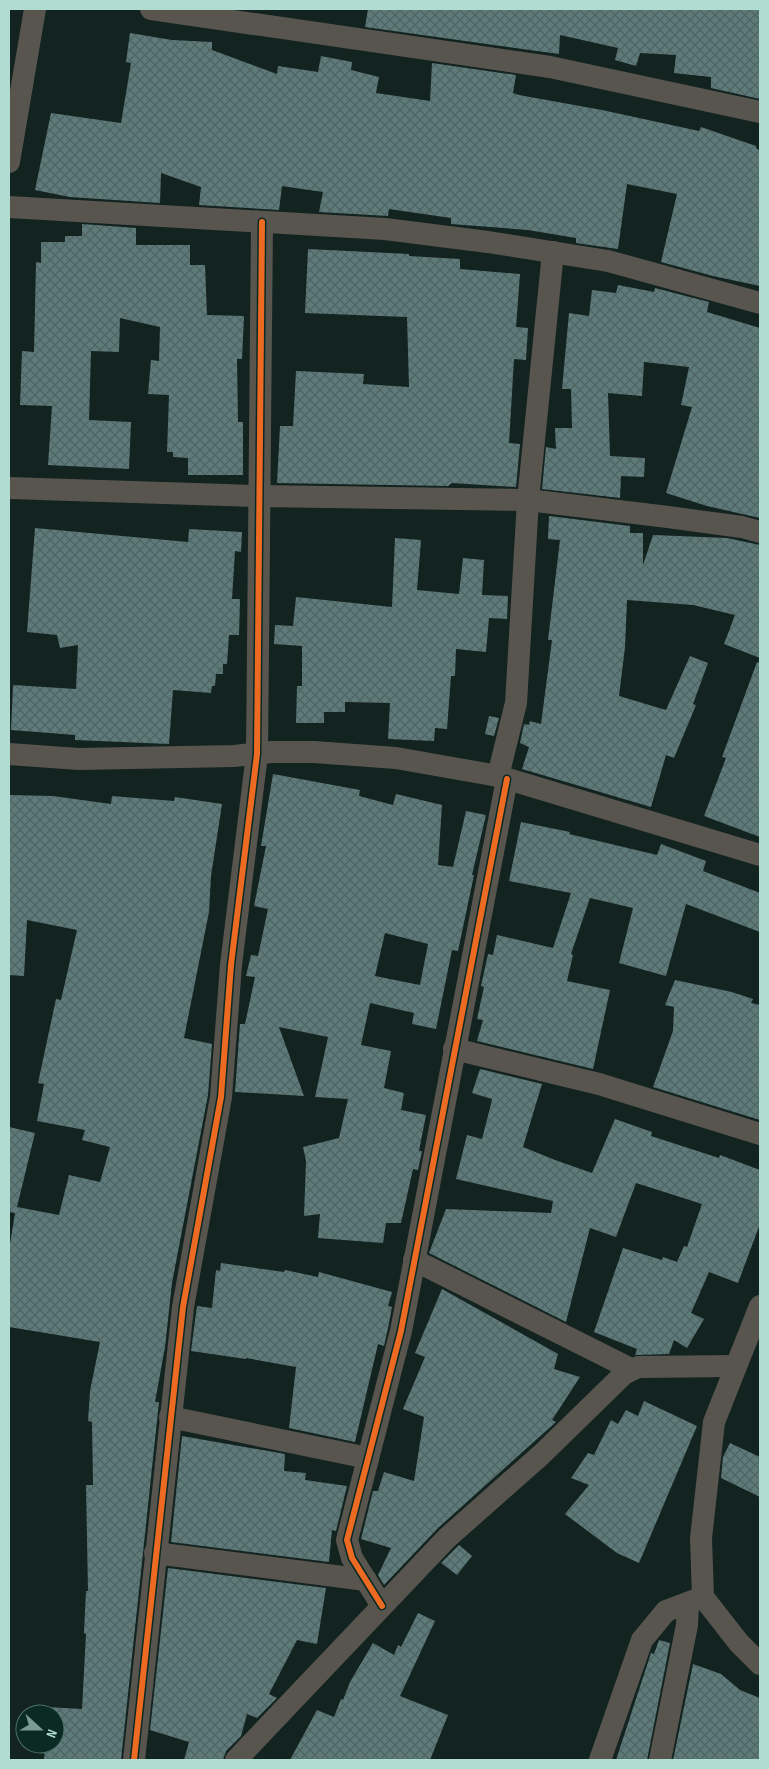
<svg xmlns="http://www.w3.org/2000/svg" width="769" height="1769" font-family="'Sofia Sans Condensed',sans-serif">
	<defs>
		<pattern id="building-cross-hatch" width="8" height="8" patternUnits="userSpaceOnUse" patternTransform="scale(1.25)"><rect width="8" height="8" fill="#5f7a7a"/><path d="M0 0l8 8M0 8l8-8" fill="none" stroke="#4e6462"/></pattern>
	</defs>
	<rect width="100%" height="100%" fill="#122320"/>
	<g fill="url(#building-cross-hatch)" fill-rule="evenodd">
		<polygon points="368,9 760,9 760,99 711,88 711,77 674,73 676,55 640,53 636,66 615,60 618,48 560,35 559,54 365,27"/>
		<polygon points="130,33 172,40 212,42 212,50 277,74 278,66 318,72 321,56 352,62 351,70 379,77 376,93 430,101 432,63 516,75 513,93 519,95 602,110 699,131 701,127 756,146 756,148 760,151 760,286 713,276 661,262 677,194 627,184 618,249 576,243 576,238 528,230 451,224 451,218 389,209 388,216 319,212 323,192 282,186 279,210 199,205 201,187 161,173 160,203 70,197 35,190 51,113 121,123 131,63 126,62"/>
		<polygon points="82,224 136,228 136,245 190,245 190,265 205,265 207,315 244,316 242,359 237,359 238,422 243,422 243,475 188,475 188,458 173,457 173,452 167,452 169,395 148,394 151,360 159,361 160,327 120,318 119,352 91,351 89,420 131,422 129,469 48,465 52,406 20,405 22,351 34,352 36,262 41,263 41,242 65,242 65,236 82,236"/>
		<polygon points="308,249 409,254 409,256 460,259 460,269 520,274 516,327 528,328 526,360 514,359 509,443 520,444 516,487 452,483 448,486 277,483 280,426 293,426 296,371 364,374 363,384 409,387 407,317 305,313"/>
		<polygon points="618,285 654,292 655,288 709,302 707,312 760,328 760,518 707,506 666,493 692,407 681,405 689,367 644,362 642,396 608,393 610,456 645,458 644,477 621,476 620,498 542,489 546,447 556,449 555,428 572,428 571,389 562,389 569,313 589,316 592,290 616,293"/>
		<polygon points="549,516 630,526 630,533 643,533 643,565 653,535 727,538 760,545 760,658 724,644 735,615 693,605 627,600 625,647 619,696 666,710 690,656 708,663 693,704 696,705 674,758 666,755 651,807 522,769 529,747 520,743 524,724 529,725 530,721 541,724 552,640 548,640 560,540 548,539"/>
		<polygon points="35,528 188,542 189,529 242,532 241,552 235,551 232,599 240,599 239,635 229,635 227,664 223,664 223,674 216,674 215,686 212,686 211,693 173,690 169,744 75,740 75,735 11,730 13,685 76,689 78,645 60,648 57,635 27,632"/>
		<polygon points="395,538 421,540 417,590 459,594 463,558 484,560 482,595 508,596 507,619 489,618 486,652 456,649 455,676 451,676 447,729 435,728 434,741 388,739 390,703 345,702 345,712 324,712 324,723 296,723 297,686 302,686 302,646 274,644 275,625 293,626 296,597 392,607"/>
		<polygon points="757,662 760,663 760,837 704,816 726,758 722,757"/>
		<polygon points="489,716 499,718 494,736 485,734"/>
		<path d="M273 774 360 790 359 796 393 805 396 794 442 805 438 865 453 867 466 811 486 815 472 875H474L458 951 452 950 436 1029 412 1024 414 1013 370 1003 361 1045 391 1051 384 1088 404 1093 401 1110 426 1115 419 1151H422L418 1170 413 1169 401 1223H386L383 1243 318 1238 320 1214 304 1216 306 1161 303 1147 339 1138 348 1099 315 1097 328 1037 279 1027 304 1096 235 1092 240 1024H245L255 977 246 976 251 955 258 956 268 909 254 906 266 846H261ZM385 933 428 944 420 985 375 976Z"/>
		<polygon points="9,795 53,796 111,804 112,796 174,801 175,797 222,804 211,876 209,912 184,1038 212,1044 208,1095 172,1283 165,1347 155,1402 159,1402 121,1760 44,1760 45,1744 55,1744 55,1714 47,1714 47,1707 82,1709 86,1634 84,1633 86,1591 88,1591 86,1485 93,1485 92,1422 88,1421 90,1391 100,1342 9,1327 9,1250 15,1213 9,1212 9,1127 35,1133 17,1207 59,1215 69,1175 100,1182 110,1147 82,1140 85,1130 37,1121 44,1084 38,1083 56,999 61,1000 77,930 27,920 24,976 9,975"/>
		<polygon points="521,822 570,832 569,834 657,855 661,844 706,861 703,871 760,893 760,932 686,904 666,976 619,963 633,908 590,898 571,954 573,955 567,981 610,990 593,1069 477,1041 483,1020 477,1019 484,987 481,986 488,954 493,955 497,935 553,948 571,893 509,881"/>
		<polygon points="675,980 732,992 753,999 751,1003 760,1005 760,1120 653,1087 673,1031 674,1007 665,1005"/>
		<polygon points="480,1069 542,1084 523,1147 555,1160 592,1173 615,1119 652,1132 651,1136 719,1158 720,1155 760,1170 760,1224 738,1283 709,1272 691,1313 704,1319 687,1348 674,1340 669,1354 635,1355 637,1349 594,1332 623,1248 662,1260 663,1257 677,1262 684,1246 687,1247 702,1204 636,1183 616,1237 590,1228 566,1322 429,1253 446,1209 551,1213 553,1201 456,1179 467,1135 482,1139 491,1104 492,1099 472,1093"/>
		<polygon points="221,1263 284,1272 285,1270 318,1277 319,1272 392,1292 388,1306 392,1307 388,1328 384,1346 378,1344 355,1442 289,1428 296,1367 246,1358 246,1359 191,1351 197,1306 212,1308 216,1270 220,1271"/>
		<polygon points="442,1289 558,1354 554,1369 580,1377 552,1420 556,1422 438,1528 384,1585 378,1575 391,1548 361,1539 373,1491 378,1491 384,1472 414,1481 424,1417 403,1409 425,1357 415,1353"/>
		<polygon points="644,1401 697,1426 639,1563 617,1553 565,1514 589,1485 571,1478 588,1453 594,1455 611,1420 618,1424 626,1410 638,1416"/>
		<polygon points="182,1436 285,1454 284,1471 306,1473 305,1480 347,1486 336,1531 332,1530 329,1562 171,1542"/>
		<polygon points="730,1443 760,1457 760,1497 721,1478 723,1457"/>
		<polygon points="459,1545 472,1556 457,1575 441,1563"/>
		<polygon points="168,1568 326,1588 317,1644 297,1640 269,1694 277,1698 257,1718 247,1714 241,1736 226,1751 223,1760 184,1760 189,1742 150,1730"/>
		<polygon points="418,1613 435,1621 400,1696 448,1715 430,1760 290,1760 317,1710 334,1717 341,1699 343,1700 350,1682 373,1643 394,1655 398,1645 401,1647"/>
		<polygon points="659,1640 670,1643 647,1760 616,1760 651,1653 654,1654"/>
		<polygon points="693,1664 721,1674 740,1690 760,1698 760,1760 673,1760"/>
	</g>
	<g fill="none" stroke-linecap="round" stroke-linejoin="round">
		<g stroke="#58554f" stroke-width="22">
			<polyline points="151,9 550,67 760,112"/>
			<polyline points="9,162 35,9"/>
			<polyline points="9,207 385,229 488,242 608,261 760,303"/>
			<polyline points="9,488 259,496 528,500 668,517 742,527 760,532"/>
			<polyline points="9,754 79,759 234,756 272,752 314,752 396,758 498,776 760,855"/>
			<polyline points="498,776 516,703 528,500 553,252"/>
			<polyline points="454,1049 599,1084 760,1134"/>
			<polyline points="414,1260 631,1369"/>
			<polyline points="760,1306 714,1422 701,1538 703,1597 739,1643 760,1664"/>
			<polyline points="170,1417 368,1458"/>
			<polyline points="155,1553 366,1580"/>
			<polyline points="382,1606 352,1558 347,1540 401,1331 507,779"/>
			<polyline points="134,1760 183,1307 221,1097 231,965 257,754 262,222"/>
			<polyline points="236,1760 447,1538 542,1454 624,1374 638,1367 735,1366"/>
			<polyline points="600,1760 642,1640 666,1611 703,1597"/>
			<polyline points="660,1760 687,1625 688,1603"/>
		</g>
		<g stroke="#0b2a24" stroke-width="9">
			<g id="cycleway">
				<polyline points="382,1606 352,1558 347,1540 401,1331 507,779"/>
				<polyline points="134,1760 183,1307 221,1097 231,965 257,754 262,222"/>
			</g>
		</g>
		<use href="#cycleway" stroke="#ed6a23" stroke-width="6"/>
	</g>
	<rect width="769" height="1769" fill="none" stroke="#b1dcd1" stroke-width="20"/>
	<g transform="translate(40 1729) rotate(111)"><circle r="24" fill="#0b2a24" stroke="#4d7169"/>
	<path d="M0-4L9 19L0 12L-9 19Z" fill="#799b93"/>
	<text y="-8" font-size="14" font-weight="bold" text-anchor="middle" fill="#b1dcd1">N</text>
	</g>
</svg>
